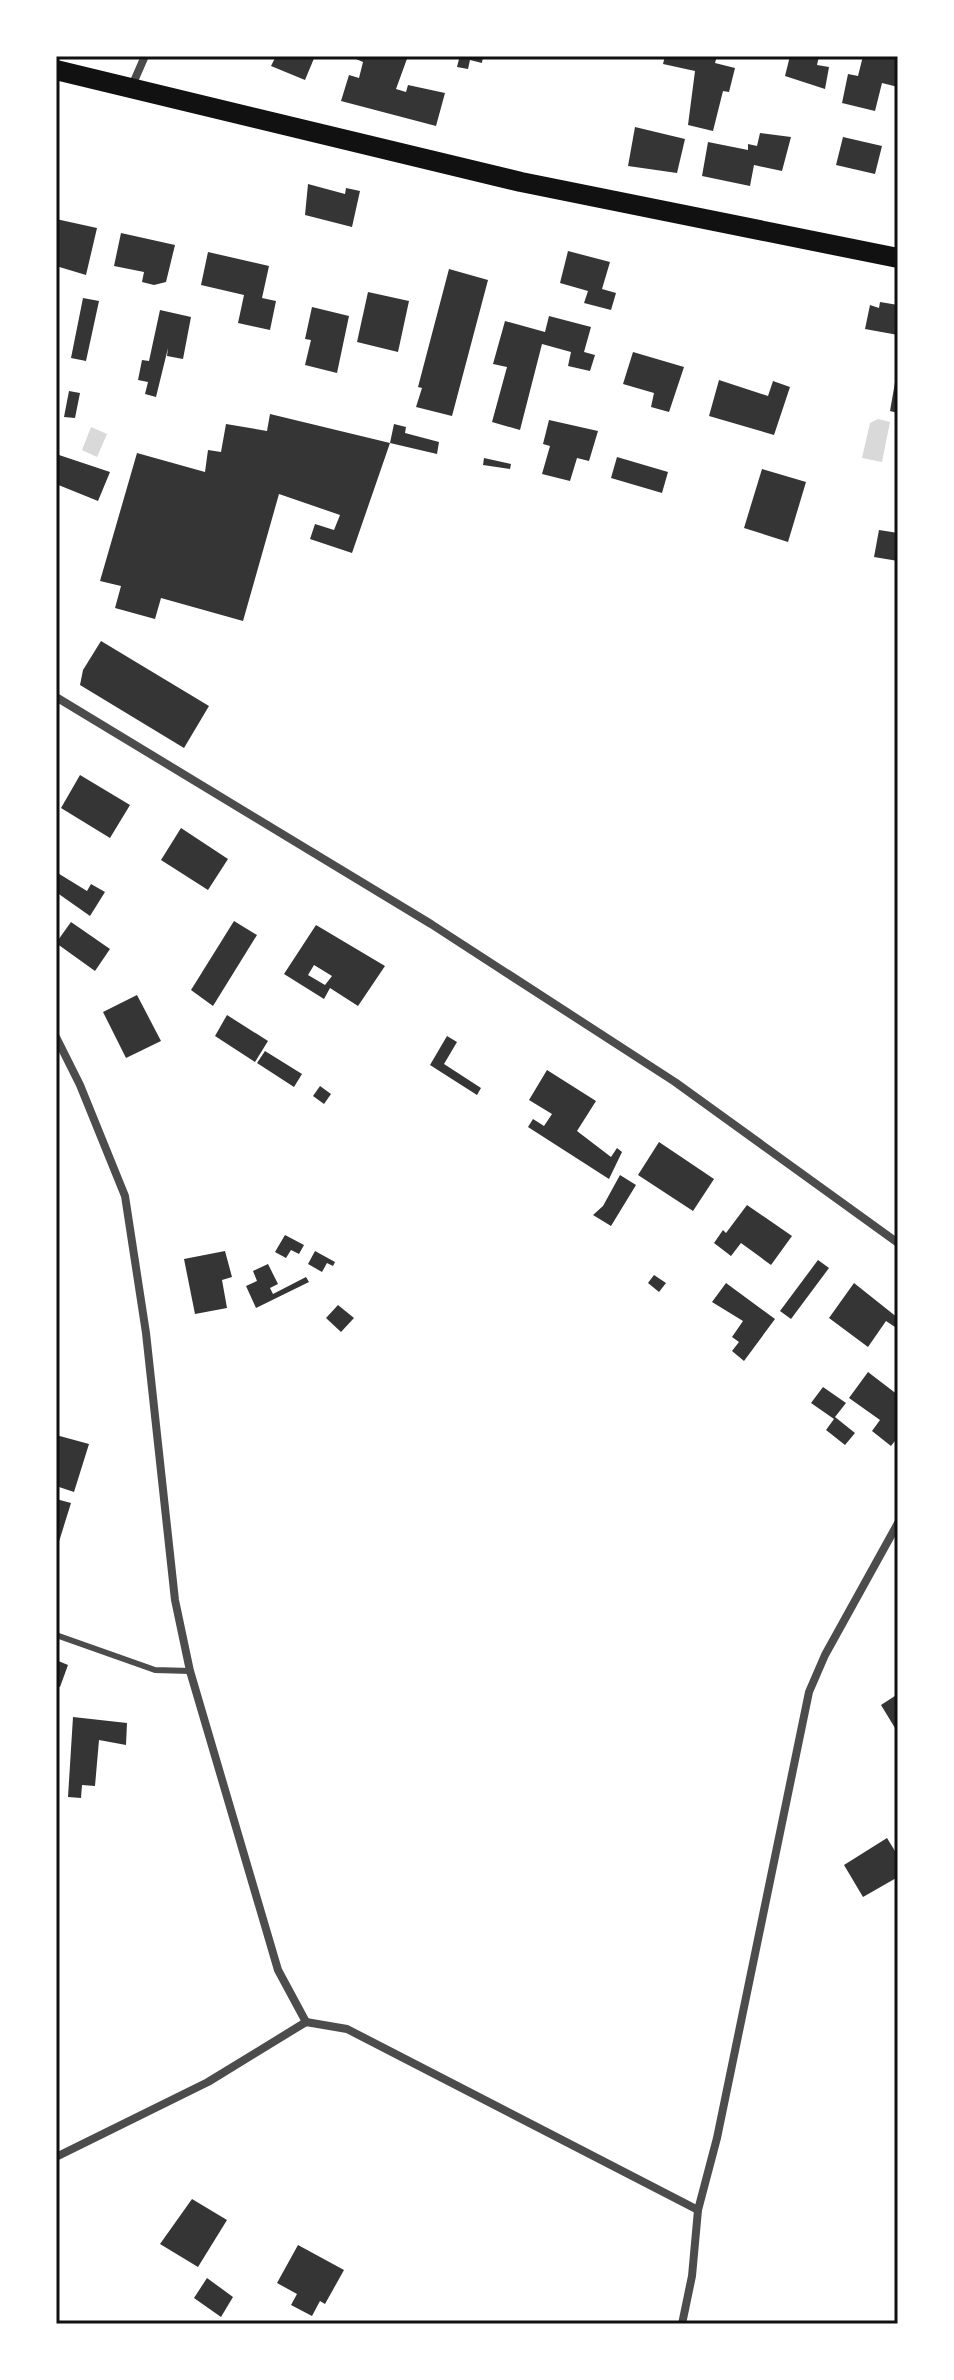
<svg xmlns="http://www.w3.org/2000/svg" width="954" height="2380" font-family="Montserrat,sans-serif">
	<rect width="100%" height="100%" fill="#fff"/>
	<g fill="#d9d9d9">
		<polygon points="878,419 890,422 882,462 862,458 870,423"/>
		<polygon points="91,427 107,434 97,457 82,450"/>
	</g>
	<g fill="#353535" fill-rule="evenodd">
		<polygon points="276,56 315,56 305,80 271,66"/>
		<polygon points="349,56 408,56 396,89 406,92 408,85 445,93 436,126 341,101 349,75 359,78 363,62"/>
		<polygon points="452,56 483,56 482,63 470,60 468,69 457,67 459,59"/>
		<polygon points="665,56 717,56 715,63 735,68 729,92 723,91 713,131 688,125 695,71 663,64"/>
		<polygon points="790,56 819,56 817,65 829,67 825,89 785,76"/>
		<polygon points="863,56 898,56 898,87 882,83 875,111 842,103 848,74 858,76"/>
		<polygon points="635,127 685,139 677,173 628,166"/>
		<polygon points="760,133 791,137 782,171 754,165 750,186 702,176 708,142 748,150 748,144 757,146"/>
		<polygon points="843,137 882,146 875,174 836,165"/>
		<polygon points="308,184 345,194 346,188 360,191 352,227 305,215"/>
		<polygon points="56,219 97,228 86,275 56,266"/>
		<polygon points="121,233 175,245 166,282 154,285 142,282 144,272 114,266"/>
		<polygon points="568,251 610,262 602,289 616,293 611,310 584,303 588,291 560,283"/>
		<polygon points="208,252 269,266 262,298 276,301 270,330 238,323 244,295 201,285"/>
		<polygon points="449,269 488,280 452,416 416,407 422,388 418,387"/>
		<polygon points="368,292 409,301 398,352 357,342"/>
		<polygon points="83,298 99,301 86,361 71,358"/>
		<polygon points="880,302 898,305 898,335 865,329 870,305 879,308"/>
		<polygon points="312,307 349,316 337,373 305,365 311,340 305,339"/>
		<polygon points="160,310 191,317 183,359 167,356 168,348 156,397 145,394 148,382 138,380 142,360 149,361"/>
		<polygon points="549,316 591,327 584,352 595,355 590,371 568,366 571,352 542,344 520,430 492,422 507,367 493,364 505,321 545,332"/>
		<polygon points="633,352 684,367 669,412 651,407 654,393 623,384"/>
		<polygon points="897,371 898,371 898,413 890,411"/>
		<polygon points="719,380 768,396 773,381 790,387 774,435 709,416"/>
		<polygon points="69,391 80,393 75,418 64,417"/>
		<polygon points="270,414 390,443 352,553 310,539 315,524 334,530 340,515 279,494 243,621 161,598 155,619 115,608 121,586 100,581 137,453 205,472 208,450 221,452 226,424 267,431"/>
		<polygon points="549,420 598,431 589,461 577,458 570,481 542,474 550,446 543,444"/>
		<polygon points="394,424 406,427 405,433 439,442 437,454 390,443"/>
		<polygon points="56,454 110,472 98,501 56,484"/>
		<polygon points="617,457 668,472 662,493 611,478"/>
		<polygon points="484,458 511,464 510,469 483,465"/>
		<polygon points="762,469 806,482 788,542 744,528"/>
		<polygon points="879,530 898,533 898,561 874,557"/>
		<polygon points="101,641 209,706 184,748 80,685 83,670"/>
		<polygon points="80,775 130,805 110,838 61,808"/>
		<polygon points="181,828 228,859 208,890 161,860"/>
		<polygon points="56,872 87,891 91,884 105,892 90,916 56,892"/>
		<polygon points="234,921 257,935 213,1006 191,990"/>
		<polygon points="71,922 110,949 95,971 56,943"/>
		<path d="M316 925 385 966 358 1006 330 988 324 999 284 974ZM314 965 332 976 325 985 308 975Z"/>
		<polygon points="137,995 161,1041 126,1058 103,1012"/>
		<polygon points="227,1015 268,1041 255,1062 215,1036"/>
		<polygon points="447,1036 457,1042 444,1064 481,1088 477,1095 430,1065"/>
		<polygon points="265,1051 302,1074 294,1087 257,1063"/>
		<polygon points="547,1070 596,1101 577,1131 611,1157 617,1148 622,1152 609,1179 528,1127 533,1119 544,1126 552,1114 529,1100"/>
		<polygon points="320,1086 331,1094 324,1104 313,1096"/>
		<polygon points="659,1142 714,1179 693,1211 638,1175"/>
		<polygon points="620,1175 636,1185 611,1226 593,1215 603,1206"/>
		<polygon points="747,1205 792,1236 771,1265 741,1243 731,1256 714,1243 723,1230 726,1233"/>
		<polygon points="285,1235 304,1245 299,1254 291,1250 286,1258 275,1252"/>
		<polygon points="225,1251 232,1277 222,1280 227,1308 195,1314 184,1259"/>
		<polygon points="315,1251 335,1262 333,1266 327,1263 322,1272 308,1264"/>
		<polygon points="818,1260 829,1268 791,1319 780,1311"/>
		<polygon points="268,1264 278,1284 270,1288 273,1294 306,1277 309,1282 256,1308 246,1286 257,1281 253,1271"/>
		<polygon points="654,1275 666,1283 659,1292 648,1283"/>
		<polygon points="726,1283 775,1319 744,1361 732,1351 739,1342 732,1337 743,1321 712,1302"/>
		<polygon points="854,1283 898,1318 898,1329 886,1321 868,1347 829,1318"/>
		<polygon points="338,1305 354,1318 341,1332 326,1318"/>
		<polygon points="868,1372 898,1395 898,1437 891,1446 872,1431 880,1420 849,1398"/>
		<polygon points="823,1387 846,1403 835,1417 855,1433 845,1445 826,1430 834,1419 811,1403"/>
		<polygon points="56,1435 89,1444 74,1492 56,1486"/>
		<polygon points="56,1499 71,1503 57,1548 56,1548"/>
		<polygon points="56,1660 68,1665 60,1687 56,1686"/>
		<polygon points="898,1694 898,1733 881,1705"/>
		<polygon points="73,1717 127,1723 126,1745 99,1740 95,1786 82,1785 81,1798 68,1797"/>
		<polygon points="887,1838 898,1856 898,1877 863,1897 844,1865"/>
		<polygon points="192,2199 227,2220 198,2267 160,2244"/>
		<polygon points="298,2245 344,2270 325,2304 320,2301 312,2316 291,2305 297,2294 277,2283"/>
		<polygon points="207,2278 233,2297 221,2317 194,2298"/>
	</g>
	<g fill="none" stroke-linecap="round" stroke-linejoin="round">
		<polyline stroke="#4c4c4c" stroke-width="6" points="56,1635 155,1670 190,1671"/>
		<g stroke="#4c4c4c" stroke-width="8">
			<polyline points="131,88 145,56"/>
			<polyline points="56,697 431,924 675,1082 898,1243"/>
			<polyline points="56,1037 80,1085 125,1196 146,1333 175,1600 190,1671 278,1970 306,2022"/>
			<polyline points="56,2157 208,2082 306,2022 347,2029 698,2210"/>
			<polyline points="682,2324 692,2276 698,2210 717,2138 809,1692 825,1655 898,1523"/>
		</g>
		<polyline stroke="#111" stroke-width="20" points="56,70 521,182 898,258"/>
	</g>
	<rect width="954" height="2380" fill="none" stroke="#ffffff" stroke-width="116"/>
	<rect x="58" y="58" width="838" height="2264" fill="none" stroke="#111" stroke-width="3"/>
</svg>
